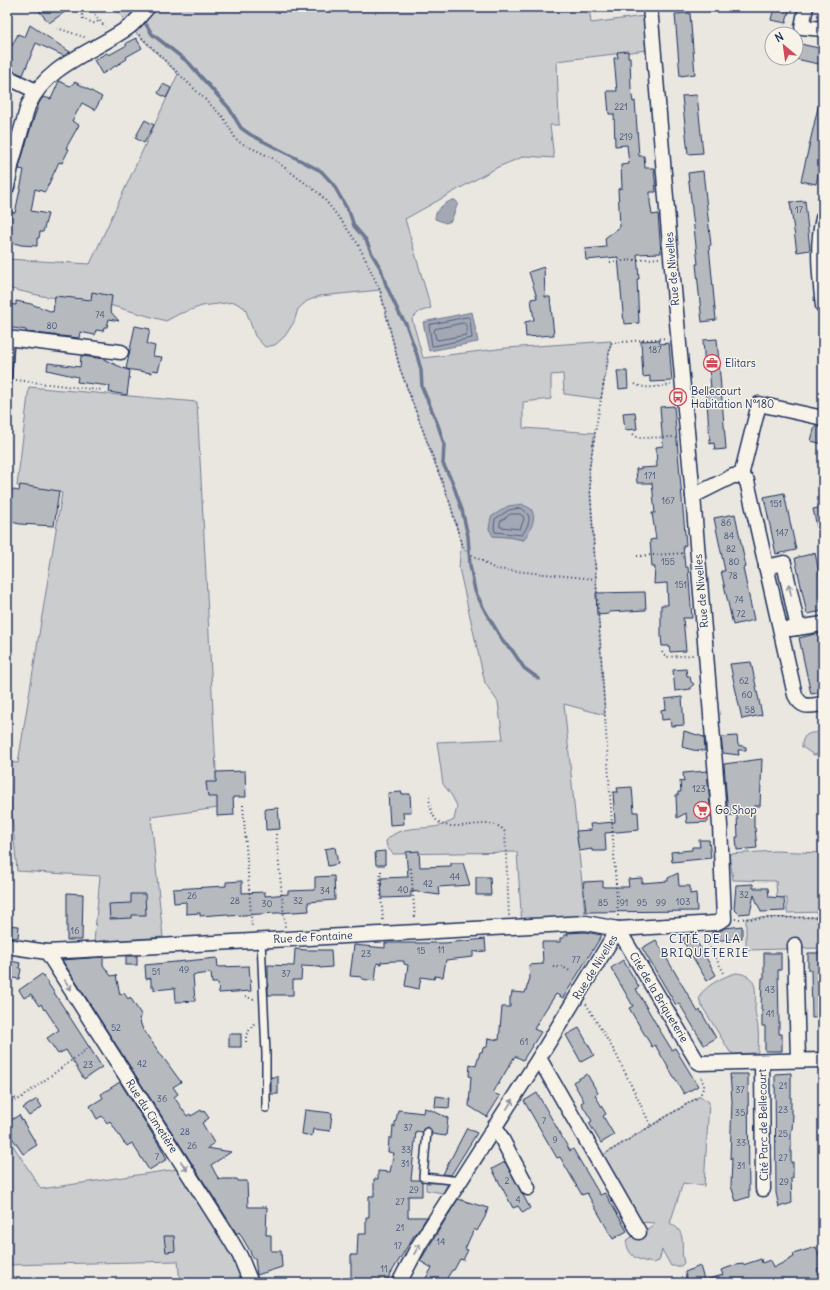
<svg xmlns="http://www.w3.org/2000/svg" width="830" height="1290" font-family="Delius,sans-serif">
	<rect width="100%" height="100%" fill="#eae7e0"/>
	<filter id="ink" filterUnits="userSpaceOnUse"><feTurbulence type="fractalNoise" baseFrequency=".025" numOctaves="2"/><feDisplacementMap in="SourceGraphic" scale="8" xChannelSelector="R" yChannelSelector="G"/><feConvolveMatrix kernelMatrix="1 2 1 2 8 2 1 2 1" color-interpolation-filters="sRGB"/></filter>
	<g filter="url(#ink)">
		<g fill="#cbcccd" stroke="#737e96" fill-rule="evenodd">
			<path d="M114 7H589L591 23 644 16 647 50 557 61 559 125H550L554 158 525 156 498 167 405 219 431 308 419 312 412 319 423 358 506 348 611 341 601 399 564 394 563 374 551 375V399L523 402V428L595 433 589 471 605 715 564 704 586 923 522 927 517 852 393 854 387 847 386 841C399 825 420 830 439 826 444 825 449 822 454 820L457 806 452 796 443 784 437 742 503 739 498 702 485 683 459 568 461 543 450 503 400 369 380 290 320 296 307 301 298 309 294 322 285 336 275 345 265 347 255 336 245 308 234 302 202 306 179 314 166 321 109 305 42 296 7 288V259L90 264 178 74 130 27ZM508 506 524 540 508 537 493 536Z"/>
			<polygon points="29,387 197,402 218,808 151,817 163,937 94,942 100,876 17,871 7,762 18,763 62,493 17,486"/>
			<path d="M823 732V754L814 755 802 747C802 732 811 733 823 732Z"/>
			<polygon points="775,851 823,853 823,912 787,913 787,898 777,898 776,881 733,880 729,854"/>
			<polygon points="823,917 823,948 746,950 746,918"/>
			<path d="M737 973C760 976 755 993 755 1010 755 1016 758 1023 758 1029 759 1036 758 1044 758 1052L756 1053 734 1054 730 1052 700 1003C700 1001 699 999 700 997 702 987 728 974 737 973Z"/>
			<path d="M700 1096 709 1102 704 1186 683 1183 670 1223C689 1233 679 1247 684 1263L681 1266H671L662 1250 659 1261 653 1263C638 1260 629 1258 626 1241L639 1232 649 1228 655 1223 640 1222 603 1155Z"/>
			<polygon points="7,1136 41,1189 185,1168 251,1283 180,1283 178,1261 7,1265"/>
			<polygon points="426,1183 448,1183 443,1193 426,1190"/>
		</g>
		<g fill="#a3a8b4" stroke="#6d7892">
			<path d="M452 200H455L458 203 451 221 446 223 435 219C435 209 444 204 452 200Z"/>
			<polygon points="472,312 478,342 429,351 423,322"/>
			<path d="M522 504C524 506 529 507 531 509 538 519 529 531 524 540L508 537 493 536 489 529 491 517 508 506Z"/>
		</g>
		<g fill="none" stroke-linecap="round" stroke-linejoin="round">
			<g stroke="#515f80" stroke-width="1">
				<polygon points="468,317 470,319 472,338 434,346 432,346 429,325"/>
				<path d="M464 323C467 325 468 332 466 335L438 340 436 339 434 331 435 329Z"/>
				<path d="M521 508C534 516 529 524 522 535L495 532 494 528 495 519 509 510Z"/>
				<polygon points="511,514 520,514 523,516 524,519 520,529 500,527 500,522"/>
			</g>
			<polyline stroke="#6d7892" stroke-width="3.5" points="144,21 152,34 189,63 202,78 229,108 241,128 251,135 321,171 333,184 350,214 354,226 366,240 372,254 381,269 386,285 400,315 406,324 417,355 421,370 422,387 438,425 444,444 443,464 452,481 462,510 468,536 470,565 475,591 485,611 504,643 512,650 524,668 539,679"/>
		</g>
		<g fill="#b6babf" stroke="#1b2f5e">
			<polygon points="45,7 72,7 49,23 39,11"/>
			<polygon points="774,7 790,7 786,23 771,20"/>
			<polygon points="690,13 695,74 680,76 675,14"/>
			<polygon points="30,25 70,52 64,56 36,43 23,75 7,69 7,51 10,45 12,46 18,34 25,37"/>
			<polygon points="136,38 142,48 126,57 127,59 102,74 94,60 107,53 109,55 127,45 126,43"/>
			<polygon points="796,43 823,49 823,65 796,59"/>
			<polygon points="628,51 628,57 630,57 631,89 633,102 635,101 639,156 644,156 645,168 654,168 656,192 650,192 650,202 652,215 658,214 661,253 637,254 639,279 637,279 639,323 624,324 618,257 586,260 585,249 606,247 605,238 620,227 618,189 622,188 621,165 629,164 627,145 615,146 614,114 609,114 607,91 617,91 614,58 618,58 617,52"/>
			<polygon points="59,81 70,86 75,82 102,97 95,110 82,103 72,121 79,125 66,148 69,149 62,163 59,162 45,192 35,189 31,211 48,214 43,232 40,232 39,238 37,238 37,246 21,245 7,241 7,233 11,212 15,213 21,185 24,170 19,169 20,164 31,127 39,103 43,97 51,99"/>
			<polygon points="163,84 171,88 166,98 158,93"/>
			<polygon points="697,95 703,153 688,154 682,96"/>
			<polygon points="819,103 823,103 823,154 816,184 801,181"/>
			<polygon points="145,120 154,125 144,143 135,138"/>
			<polygon points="703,171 711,245 709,246 716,320 702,322 696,264 698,264 688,173"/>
			<polygon points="805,201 810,250 797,252 790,202"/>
			<polygon points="544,267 545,297 550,297 554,335 526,337 525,322 534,320 531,299 537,298 529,272"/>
			<polygon points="92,292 112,296 110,311 119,321 109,319 107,327 104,327 103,331 96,330 95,335 80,332 79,338 26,332 26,330 7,327 7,304 16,305 16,301 31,304 53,312 55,296 91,300"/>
			<polygon points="135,326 150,329 147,344 155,346 153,356 162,357 158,371 153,370 152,373 126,369"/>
			<polygon points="717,339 726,449 715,450 714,443 710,444 706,388 711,388 709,369 705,369 703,340"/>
			<polygon points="659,340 660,344 669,343 672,381 650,382 650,376 643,377 641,341"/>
			<polygon points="81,356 105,359 105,360 130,371 127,395 109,392 110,386 77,382 78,377 47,370 48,363 80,367"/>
			<polygon points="617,371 627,371 628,388 619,389"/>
			<polygon points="674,406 686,545 683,546 685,567 688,567 692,618 683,618 686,651 670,652 669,646 662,646 661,636 661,605 668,605 667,583 654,584 655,567 652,567 650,540 656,539 652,513 655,513 652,483 637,483 636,469 640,469 640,468 657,467 656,447 663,446 660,407"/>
			<polygon points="635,412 637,429 625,430 623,413"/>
			<polygon points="815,426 823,428 823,444 811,441"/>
			<polygon points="20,485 59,491 54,526 20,524 7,521 7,489 19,491"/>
			<polygon points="784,493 796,550 776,554 764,497"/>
			<polygon points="823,507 823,536 819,536 813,509"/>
			<polygon points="735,514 746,567 743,568 754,620 733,625 721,571 725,571 714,518"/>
			<polygon points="815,553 823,591 823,611 807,614 795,558"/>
			<polygon points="645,592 646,610 609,612 609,614 597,615 596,593"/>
			<polygon points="819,633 823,652 823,692 811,694 799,638"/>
			<polygon points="751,662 762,715 742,719 730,664"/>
			<polygon points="686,669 687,676 690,676 691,682 694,684 691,687 691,689 675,691 673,670"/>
			<polygon points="682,697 684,725 671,726 670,719 662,720 661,710 666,709 665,699"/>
			<polygon points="684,731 704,737 705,751 693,750 682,747"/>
			<polygon points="737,736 738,745 746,747 746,750 738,750 739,755 723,753 721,737"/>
			<polygon points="762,759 760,806 754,806 754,828 755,828 757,848 737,850 736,837 738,837 737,815 728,815 724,764"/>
			<polygon points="245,771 246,797 233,797 234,815 217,816 217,797 208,797 206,782 216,782 216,772"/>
			<polygon points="707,771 711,816 708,816 708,822 687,823 686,813 677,818 676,795 678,795 678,792 681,792 680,781 684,782 683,773"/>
			<polygon points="632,787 634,812 638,812 639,830 605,833 606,851 592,851 592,849 579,851 576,831 591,830 590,824 615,822 613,792 618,792 617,788"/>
			<polygon points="402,792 402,794 410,794 411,812 403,812 404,824 390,825 388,793"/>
			<polygon points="278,808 280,829 266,830 265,809"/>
			<polygon points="699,840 709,840 711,858 672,862 671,852 692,850 692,847 700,847"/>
			<polygon points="335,847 338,864 328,866 325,849"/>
			<polygon points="385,851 385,865 376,865 375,852"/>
			<polygon points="419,851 420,867 451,866 451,863 463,863 470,885 438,887 439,895 411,891 411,897 382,898 381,878 408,877 406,852"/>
			<polygon points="678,873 679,886 690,886 690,894 696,893 697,911 586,912 583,882 603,881 603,887 629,887 628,879 642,878 642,883 668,881 668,878"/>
			<polygon points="334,876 335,900 308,902 309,911 228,916 228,914 200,916 200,913 186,914 186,902 174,903 173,889 226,886 226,882 242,881 242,893 265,892 265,896 288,894 288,891 315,890 315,877"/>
			<polygon points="476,877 490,877 491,895 476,895"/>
			<polygon points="753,884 753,888 768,888 769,897 784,898 785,911 761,912 754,895 750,913 739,914 734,909 736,885"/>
			<polygon points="67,893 83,894 82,940 67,940"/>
			<polygon points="131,894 145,894 146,915 132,915 132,918 110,919 109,904 131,903"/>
			<polygon points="7,925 19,926 18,938 7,937"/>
			<polygon points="742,926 742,938 713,941 712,932 720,931 725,928"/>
			<polygon points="585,932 602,935 563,998 556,994 544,1012 534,1029 541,1032 523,1060 515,1056 493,1093 500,1096 487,1117 469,1106 471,1076 469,1076 470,1064 476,1066 480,1052 482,1052 483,1048 487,1047 488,1038 499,1040 502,1007 510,1007 510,997 511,997 512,992 525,993 530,978 529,965 543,964 542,942 560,942 560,938 564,938 564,935 568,935 567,933"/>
			<polygon points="692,933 716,975 707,981 682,939"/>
			<polygon points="485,939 486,951 473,952 473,957 446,960 443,977 435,976 434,979 421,977 419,989 405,986 408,965 404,964 404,961 394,961 381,962 381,964 377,963 375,981 362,979 362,977 350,976 354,945 385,948 385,943 445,943"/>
			<polygon points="656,940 698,1012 700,1010 716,1038 704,1045 679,1003 676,1005 642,948"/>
			<polygon points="295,949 306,950 331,950 332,967 320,968 320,967 302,966 301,980 293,980 293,995 268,995 268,965 294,966"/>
			<polygon points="764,953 781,953 781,970 778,970 779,1022 779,1034 782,1034 782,1051 765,1051 765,1026 762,1026 762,1010 761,1010 762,978 764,978"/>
			<polygon points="808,953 823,953 823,1017 812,1018 811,970 808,970"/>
			<rect x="126" y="956" width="11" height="9"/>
			<polygon points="103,957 103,965 111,976 116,975 120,995 124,993 128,999 130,997 142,1016 139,1018 143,1030 181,1082 173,1087 178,1094 174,1097 187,1116 190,1114 191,1116 201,1110 202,1112 204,1111 209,1118 202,1123 214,1143 207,1148 231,1152 211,1165 219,1180 222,1179 237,1179 238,1181 247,1181 248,1207 267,1207 266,1235 271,1235 271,1251 281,1251 282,1267 257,1275 255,1258 252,1258 250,1251 239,1232 237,1234 62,960"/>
			<polygon points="217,958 218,967 249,966 251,991 219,993 218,983 212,983 211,973 193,975 195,1001 176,1002 175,988 154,990 154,986 151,986 151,978 146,979 145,965"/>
			<polygon points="7,960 20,963 19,968 21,969 19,979 7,977"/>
			<polygon points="623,960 639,987 636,989 659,1029 672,1050 675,1048 698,1086 684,1094 655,1045 652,1047 629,1008 633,1006 611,968"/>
			<polygon points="42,974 102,1067 84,1079 66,1050 58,1054 47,1038 59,1030 45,1009 44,1010 41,1004 39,1006 31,994 24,998 19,990"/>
			<polygon points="579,1028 594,1055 581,1062 566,1035"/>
			<rect x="229" y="1034" width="12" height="13"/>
			<polygon points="791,1073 791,1114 793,1114 792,1130 791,1130 791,1163 793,1162 793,1178 791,1178 792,1203 779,1207 776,1193 775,1074"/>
			<polygon points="587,1074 598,1093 595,1095 606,1114 603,1116 614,1135 601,1143 589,1123 592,1121 581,1103 584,1101 573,1082"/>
			<polygon points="730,1074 748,1074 749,1197 736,1201 731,1186 732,1157 730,1159 732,1101"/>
			<rect x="271" y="1077" width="7" height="17"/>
			<polygon points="120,1082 160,1146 167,1159 149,1170 132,1143 127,1146 125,1143 124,1143 110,1121 107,1123 102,1116 97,1119 90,1106 103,1098 101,1094"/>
			<polygon points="537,1093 570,1151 573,1149 600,1195 605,1193 627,1231 613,1239 587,1193 582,1195 560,1157 557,1158 524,1101"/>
			<polygon points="436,1096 450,1098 449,1108 435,1107"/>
			<polygon points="37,1099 42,1107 29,1116 23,1108"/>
			<polygon points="424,1108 431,1110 448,1118 446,1136 432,1134 431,1130 428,1127 423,1129 422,1132 416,1131 411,1180 419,1180 422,1182 422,1196 408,1196 408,1217 427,1217 416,1234 415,1234 385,1283 351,1283 351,1255 357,1255 358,1234 366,1234 366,1217 369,1217 369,1196 374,1196 374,1179 378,1179 378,1171 390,1172 394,1153 388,1152 389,1138 392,1138 393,1126 395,1127 395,1122 396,1121 398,1110 423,1113"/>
			<polygon points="305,1110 332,1113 330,1131 313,1129 312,1136 302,1134"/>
			<polygon points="19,1115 37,1145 23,1154 7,1130 7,1123"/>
			<polygon points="467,1128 477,1133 451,1175 443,1174"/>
			<polygon points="505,1162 530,1208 523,1213 518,1206 513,1208 492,1169"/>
			<polygon points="458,1199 488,1208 485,1217 477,1231 474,1229 465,1249 468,1250 463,1260 460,1259 454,1270 452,1270 444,1283 423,1283 432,1268 420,1261"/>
			<polygon points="164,1236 174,1236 175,1251 166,1252"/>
			<polygon points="816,1247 823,1267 817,1269 822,1283 706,1283 705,1280 723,1275 721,1270 736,1265 743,1264 743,1265 761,1259 762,1263 770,1260 773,1268 794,1257 793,1254"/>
			<polygon points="700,1266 705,1283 687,1283 685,1272"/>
		</g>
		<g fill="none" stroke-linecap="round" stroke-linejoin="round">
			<g stroke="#1b2f5e" stroke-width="10">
				<g id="service">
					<polyline points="7,383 10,339"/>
					<polyline points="261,940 266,1054 266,1108"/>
					<polyline points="427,1132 423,1177 461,1181"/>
				</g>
			</g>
			<g stroke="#1b2f5e" stroke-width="17">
				<g id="minor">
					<polyline points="806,7 802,27 823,29"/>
					<polyline points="7,77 36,91"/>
					<path d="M7 187 12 162 28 106C47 64 94 52 129 27 136 22 142 13 148 7"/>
					<path d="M823 218C816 246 820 278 823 306"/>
					<polyline points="7,338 121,352"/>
					<polyline points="741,476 759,404 823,418"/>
					<path d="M693 496 733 476H741L747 481 795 695C802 709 809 706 823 704"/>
					<polyline points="766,567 784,563 798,628"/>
					<polyline points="790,629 823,624"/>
					<polyline points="618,929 697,1061 700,1063 823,1060"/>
					<polyline points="795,945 798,1060"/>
					<polyline points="7,946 47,952 586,923 618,929 716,923 724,919 720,825 706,654 693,496 671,257 650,7"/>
					<polyline points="47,952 230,1239 240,1256 251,1283"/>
					<polyline points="539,1058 639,1232"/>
					<polyline points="762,1062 763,1189"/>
					<polyline points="495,1126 528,1188"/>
					<polyline points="399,1283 419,1245 539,1058 618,929"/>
				</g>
			</g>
			<g stroke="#1b2f5e" stroke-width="2" stroke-dasharray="1 3" stroke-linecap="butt">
				<polyline points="93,7 94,14 105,27"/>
				<polyline points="93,11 88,10 82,15 83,19 94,23 99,21"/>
				<polyline points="57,28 87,38"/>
				<polyline points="139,35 223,117 237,141 272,158 321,195 340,219 358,244 380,290 400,369 450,503 461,543 466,551 495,569 595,579"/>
				<polyline points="610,262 659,258"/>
				<polyline points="16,380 98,390 102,389 103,388"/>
				<path d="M635 384C645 390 660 386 671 385"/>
				<polyline points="633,434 638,438 674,437"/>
				<polyline points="637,556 685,553"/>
				<polyline points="662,652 666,657 693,655"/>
				<path d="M429 797C430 805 431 814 437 821 449 833 483 819 498 826 501 827 503 830 505 832L509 916"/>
				<polyline points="243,805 252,928"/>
				<polyline points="276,834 285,927"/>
				<polyline points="411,868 415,919"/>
				<polyline points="381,871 380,880 383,921"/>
				<polyline points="618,916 589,471 595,433 611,343 666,338"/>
				<polyline points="735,919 823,917"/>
				<polyline points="704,937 724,973"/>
				<polyline points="553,967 563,967 575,974"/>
				<polyline points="245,997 254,999"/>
				<polyline points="586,1004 616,1054 651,1126 608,1152"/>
				<polyline points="246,1042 246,1035 255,1022"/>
				<polyline points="7,1089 11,1095 17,1100"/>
				<polyline points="7,1102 18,1100 91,1046"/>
				<polyline points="651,1126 700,1096 704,1086 701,1076"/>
			</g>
			<use href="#service" stroke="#f7f3e8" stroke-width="7"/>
			<use href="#minor" stroke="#f7f3e8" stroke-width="14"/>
		</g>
		<defs><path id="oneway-shaft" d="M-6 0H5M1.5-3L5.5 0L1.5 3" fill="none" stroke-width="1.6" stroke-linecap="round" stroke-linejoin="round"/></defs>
		<g stroke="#8991a3">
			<use href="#oneway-shaft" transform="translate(790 590) rotate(-102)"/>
			<use href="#oneway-shaft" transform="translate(68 985) rotate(57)"/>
			<use href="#oneway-shaft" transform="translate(510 1104) rotate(-57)"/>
			<use href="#oneway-shaft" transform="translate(184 1166) rotate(57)"/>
			<use href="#oneway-shaft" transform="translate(417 1249) rotate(-61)"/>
		</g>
	</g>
	<defs>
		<g id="office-ring" transform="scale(0.9)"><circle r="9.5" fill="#f7f3e8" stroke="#d1495b" stroke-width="1.5"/><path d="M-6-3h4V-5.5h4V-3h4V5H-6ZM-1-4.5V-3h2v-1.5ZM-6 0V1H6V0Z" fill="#d1495b"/></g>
		<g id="bus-ring" transform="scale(0.9)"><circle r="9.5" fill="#f7f3e8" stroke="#d1495b" stroke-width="1.5"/><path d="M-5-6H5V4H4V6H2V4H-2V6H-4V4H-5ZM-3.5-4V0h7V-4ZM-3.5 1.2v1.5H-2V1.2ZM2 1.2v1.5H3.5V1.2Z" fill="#d1495b"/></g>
		<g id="supermarket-ring" transform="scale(0.9)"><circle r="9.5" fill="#f7f3e8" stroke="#d1495b" stroke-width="1.5"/><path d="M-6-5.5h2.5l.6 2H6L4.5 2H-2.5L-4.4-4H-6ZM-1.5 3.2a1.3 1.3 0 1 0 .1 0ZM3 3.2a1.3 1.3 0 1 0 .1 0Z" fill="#d1495b"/></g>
	</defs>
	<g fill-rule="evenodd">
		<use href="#office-ring" x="712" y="363"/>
		<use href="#bus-ring" x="678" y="397"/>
		<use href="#supermarket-ring" x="702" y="810"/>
	</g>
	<g text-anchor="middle" stroke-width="3" stroke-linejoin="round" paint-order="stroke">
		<g font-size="9" fill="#425276">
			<text x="621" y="110">221</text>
			<text x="626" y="140">219</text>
			<text x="799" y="213">17</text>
			<text x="100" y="318">74</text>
			<text x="52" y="329">80</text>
			<text x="655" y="353">187</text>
			<text x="650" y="479">171</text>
			<text x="668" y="504">167</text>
			<text x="776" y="507">151</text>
			<text x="726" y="526">86</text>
			<text x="782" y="536">147</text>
			<text x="729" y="539">84</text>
			<text x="731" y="552">82</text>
			<text x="668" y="565">155</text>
			<text x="734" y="565">80</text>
			<text x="733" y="579">78</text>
			<text x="681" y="588">151</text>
			<text x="739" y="603">74</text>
			<text x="741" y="617">72</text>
			<text x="744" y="684">62</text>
			<text x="747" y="698">60</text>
			<text x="750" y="713">58</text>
			<text x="699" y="792">123</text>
			<text x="455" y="880">44</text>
			<text x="428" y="887">42</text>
			<text x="403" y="893">40</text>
			<text x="325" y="894">34</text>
			<text x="744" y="898">32</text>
			<text x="192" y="899">26</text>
			<text x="235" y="904">28</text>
			<text x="298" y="904">32</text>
			<text x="683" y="905">103</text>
			<text x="603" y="906">85</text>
			<text x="624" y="906">91</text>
			<text x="642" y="906">95</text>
			<text x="661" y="906">99</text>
			<text x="267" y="907">30</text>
			<text x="75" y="934">16</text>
			<text x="441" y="953">11</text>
			<text x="421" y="954">15</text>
			<text x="366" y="957">23</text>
			<text x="576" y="963">77</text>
			<text x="184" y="973">49</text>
			<text x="156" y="975">51</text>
			<text x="286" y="977">37</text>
			<text x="770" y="993">43</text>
			<text x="770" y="1017">41</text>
			<text x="116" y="1031">52</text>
			<text x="524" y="1045">61</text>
			<text x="142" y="1067">42</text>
			<text x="88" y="1068">23</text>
			<text x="783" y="1089">21</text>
			<text x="740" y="1093">37</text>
			<text x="162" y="1102">36</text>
			<text x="783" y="1113">23</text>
			<text x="740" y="1116">35</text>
			<text x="544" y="1124">7</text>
			<text x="408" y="1131">37</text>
			<text x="185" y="1135">28</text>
			<text x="783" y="1137">25</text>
			<text x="555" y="1143">9</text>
			<text x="741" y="1146">33</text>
			<text x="192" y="1149">26</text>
			<text x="406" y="1153">33</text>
			<text x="157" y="1160">7</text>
			<text x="783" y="1161">27</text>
			<text x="405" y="1167">31</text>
			<text x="741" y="1169">31</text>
			<text x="507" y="1184">2</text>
			<text x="784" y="1185">29</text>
			<text x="414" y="1193">29</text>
			<text x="518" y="1203">4</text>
			<text x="400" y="1205">27</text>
			<text x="400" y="1231">21</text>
			<text x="441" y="1245">14</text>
			<text x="398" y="1249">17</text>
			<text x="384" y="1272">11</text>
		</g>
		<g font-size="11" fill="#1b2f5e" stroke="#f7f3e8">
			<text transform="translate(672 269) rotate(-95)" y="4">Rue de Nivelles</text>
			<text transform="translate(701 591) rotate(-95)" y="4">Rue de Nivelles</text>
			<text transform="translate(313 937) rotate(-3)" y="4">Rue de Fontaine</text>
			<text transform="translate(595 967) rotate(-58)" y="4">Rue de Nivelles</text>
			<text transform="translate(659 997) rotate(59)" y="4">Cité de la Briqueterie</text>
			<text transform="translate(152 1116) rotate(57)" y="4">Rue du Cimetière</text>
			<text transform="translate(763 1125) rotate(-91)" y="4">Cité Parc de Bellecourt</text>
		</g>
		<g font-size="11" fill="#1b2f5e" stroke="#f7f3e8" text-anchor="start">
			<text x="725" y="367">Elitars</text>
			<text x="691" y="395">Bellecourt<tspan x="691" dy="13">Habitation N°180</tspan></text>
			<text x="715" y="814">Go Shop</text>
		</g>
		<g font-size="12" letter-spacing="1" fill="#1b2f5e" stroke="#f7f3e8">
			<text x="705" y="943">CITÉ DE LA<tspan x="705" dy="14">BRIQUETERIE</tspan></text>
		</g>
	</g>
	<rect width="830" height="1290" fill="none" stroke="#f7f3e8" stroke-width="24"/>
	<rect x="12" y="12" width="806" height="1266" fill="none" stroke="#1b2f5e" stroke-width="1.5" filter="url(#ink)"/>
	<g transform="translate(784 46) rotate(331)"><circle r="19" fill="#f7f3e8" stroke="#9fa5b1"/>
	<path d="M0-3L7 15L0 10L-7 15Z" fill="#d1495b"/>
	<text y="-6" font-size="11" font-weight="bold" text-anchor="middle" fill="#1b2f5e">N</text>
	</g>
</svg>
